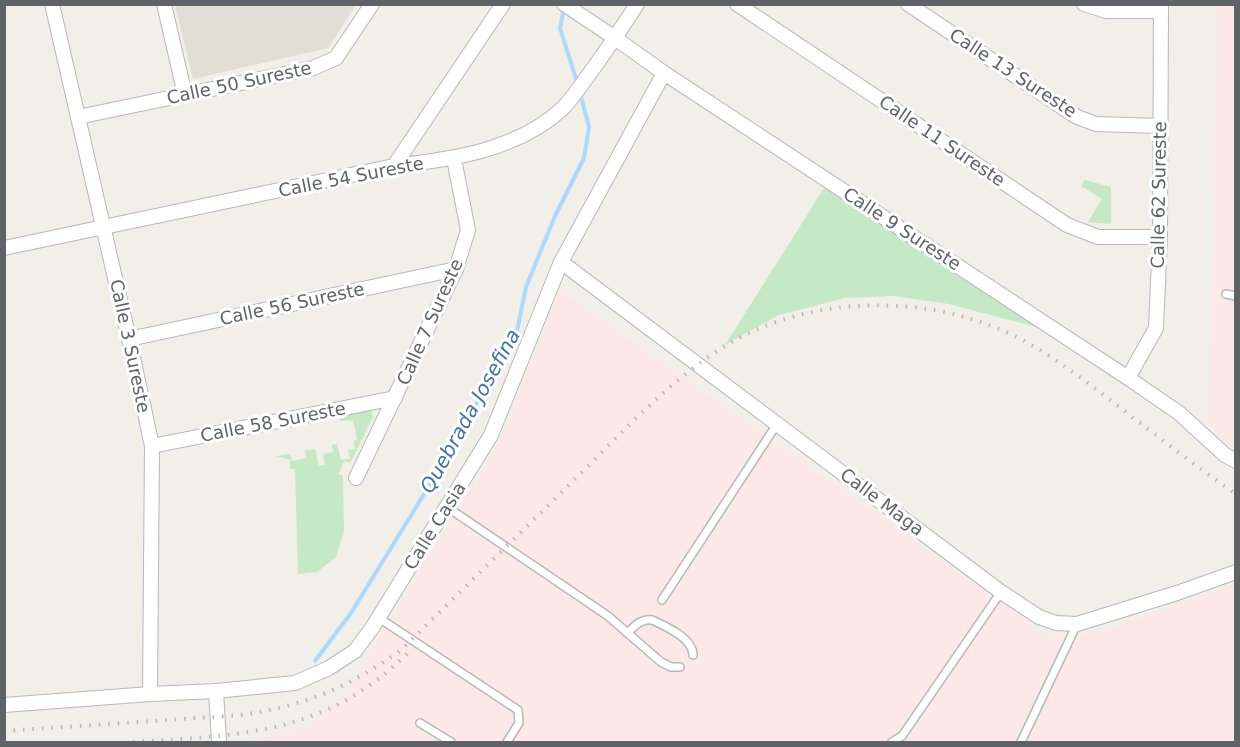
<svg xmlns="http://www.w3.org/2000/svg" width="1240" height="747" font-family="'DejaVu Sans',sans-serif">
	<rect width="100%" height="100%" fill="#f1efe8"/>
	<polygon fill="#e1ded6" points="175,5 175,4 356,5 328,48 193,79"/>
	<g fill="#fce8e6">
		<polygon points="1218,5 1235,5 1235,446 1209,426"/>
		<polygon points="560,290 1048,636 1098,633 1235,584 1235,742 244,742 297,731 340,704 501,439"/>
	</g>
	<g fill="#c5e8c5">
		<polygon points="1085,180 1111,187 1111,224 1088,222 1102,199 1081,186"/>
		<polygon points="826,185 1044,329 949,304 894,296 845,298 779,315 725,345"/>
		<polygon points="367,410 371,411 373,417 350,463 344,461 339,473 337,473 343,476 344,532 336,557 317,572 298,574 295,469 290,469 290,460 276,456 290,454 292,461 306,458 305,450 315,449 319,466 325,465 323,454 333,452 332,445 337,444 341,460 350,459 348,450 355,449 354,441 357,439 353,420 340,421 339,415"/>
	</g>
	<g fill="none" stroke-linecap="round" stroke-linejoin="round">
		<g stroke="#aadaff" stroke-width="4">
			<polyline points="564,9 560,28 577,82"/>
			<polyline points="315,661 351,613 445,460 517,331 526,287 555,216 584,158 589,127 580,93"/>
		</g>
		<g stroke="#b5b8bc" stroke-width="10">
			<g id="service">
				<polyline points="1226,294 1236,296"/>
				<polyline points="447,507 608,616 661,662 671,667 680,667"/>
				<polyline points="662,600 777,424"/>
				<polyline points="379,618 518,710 519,723 507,742"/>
				<path d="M627 633C634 627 641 618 652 620 665 626 693 638 693 655"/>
				<polyline points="420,723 451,742"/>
				<polyline points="892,742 902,736 1001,592"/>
				<polyline points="1021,742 1077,624"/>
			</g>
		</g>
		<g stroke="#b5b8bc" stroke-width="16">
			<g id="minor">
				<polyline points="52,4 129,339 152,446 150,694"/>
				<polyline points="164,4 185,95"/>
				<polyline points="564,4 615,38 664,73 1128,378 1179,413 1225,455 1236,461"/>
				<polyline points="737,4 1067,225 1098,237 1160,237"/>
				<polyline points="908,4 1077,117 1096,124 1160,126"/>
				<polyline points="1084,4 1106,11 1161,11"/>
				<polyline points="78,117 313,68 336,58 372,4"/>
				<polyline points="394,166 503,4"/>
				<path d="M4 248 394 166C452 159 516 151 562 109 572 99 581 85 590 73 606 51 622 28 637 4"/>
				<polyline points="561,262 1001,592 1039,617 1056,623 1077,624 1177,593 1236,572"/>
				<polyline points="129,339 456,269"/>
				<polyline points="1128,378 1156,328 1160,237 1161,4"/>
				<polyline points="152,446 395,398"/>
				<polyline points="356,478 456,269 468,230 454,159"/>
				<polyline points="216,691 219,742"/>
				<polyline points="4,705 150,694 216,691 295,683 329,668 355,651 372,628 491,435 561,262 664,73"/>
			</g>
		</g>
		<use href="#service" stroke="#fff" stroke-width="7"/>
		<use href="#minor" stroke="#fff" stroke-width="14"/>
		<g stroke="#b6b7b8" stroke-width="4" stroke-dasharray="1.5 8" stroke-linecap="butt">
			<path d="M4 731 241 715C304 706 350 687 401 650 457 595 513 540 569 485 618 437 667 382 725 346 806 296 921 293 1006 332 1042 348 1073 372 1105 396 1148 429 1191 463 1236 494"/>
			<path d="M133 742C243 735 326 735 410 651"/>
		</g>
	</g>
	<g text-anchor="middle" stroke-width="6" stroke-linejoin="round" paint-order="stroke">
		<g font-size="18" fill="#5f6368" stroke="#fff">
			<text transform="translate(1013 73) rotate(33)" y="6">Calle 13 Sureste</text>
			<text transform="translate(239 83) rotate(-12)" y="6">Calle 50 Sureste</text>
			<text transform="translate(942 141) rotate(34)" y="6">Calle 11 Sureste</text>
			<text transform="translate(351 177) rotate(-11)" y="6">Calle 54 Sureste</text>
			<text transform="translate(1159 195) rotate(-89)" y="6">Calle 62 Sureste</text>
			<text transform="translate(902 229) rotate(33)" y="6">Calle 9 Sureste</text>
			<text transform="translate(292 304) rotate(-12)" y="6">Calle 56 Sureste</text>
			<text transform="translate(430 322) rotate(-66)" y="6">Calle 7 Sureste</text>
			<text transform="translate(130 346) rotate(78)" y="6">Calle 3 Sureste</text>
			<text transform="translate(273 422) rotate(-11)" y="6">Calle 58 Sureste</text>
			<text transform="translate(882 502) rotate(37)" y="6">Calle Maga</text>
			<text transform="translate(435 526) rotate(-58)" y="6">Calle Casia</text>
		</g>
		<g font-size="20" font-style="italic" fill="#4174aa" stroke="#fff">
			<text transform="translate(470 411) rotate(-61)" y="7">Quebrada Josefina</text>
		</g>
	</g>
	<rect width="1240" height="747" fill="none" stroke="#5f6368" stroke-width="12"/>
</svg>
